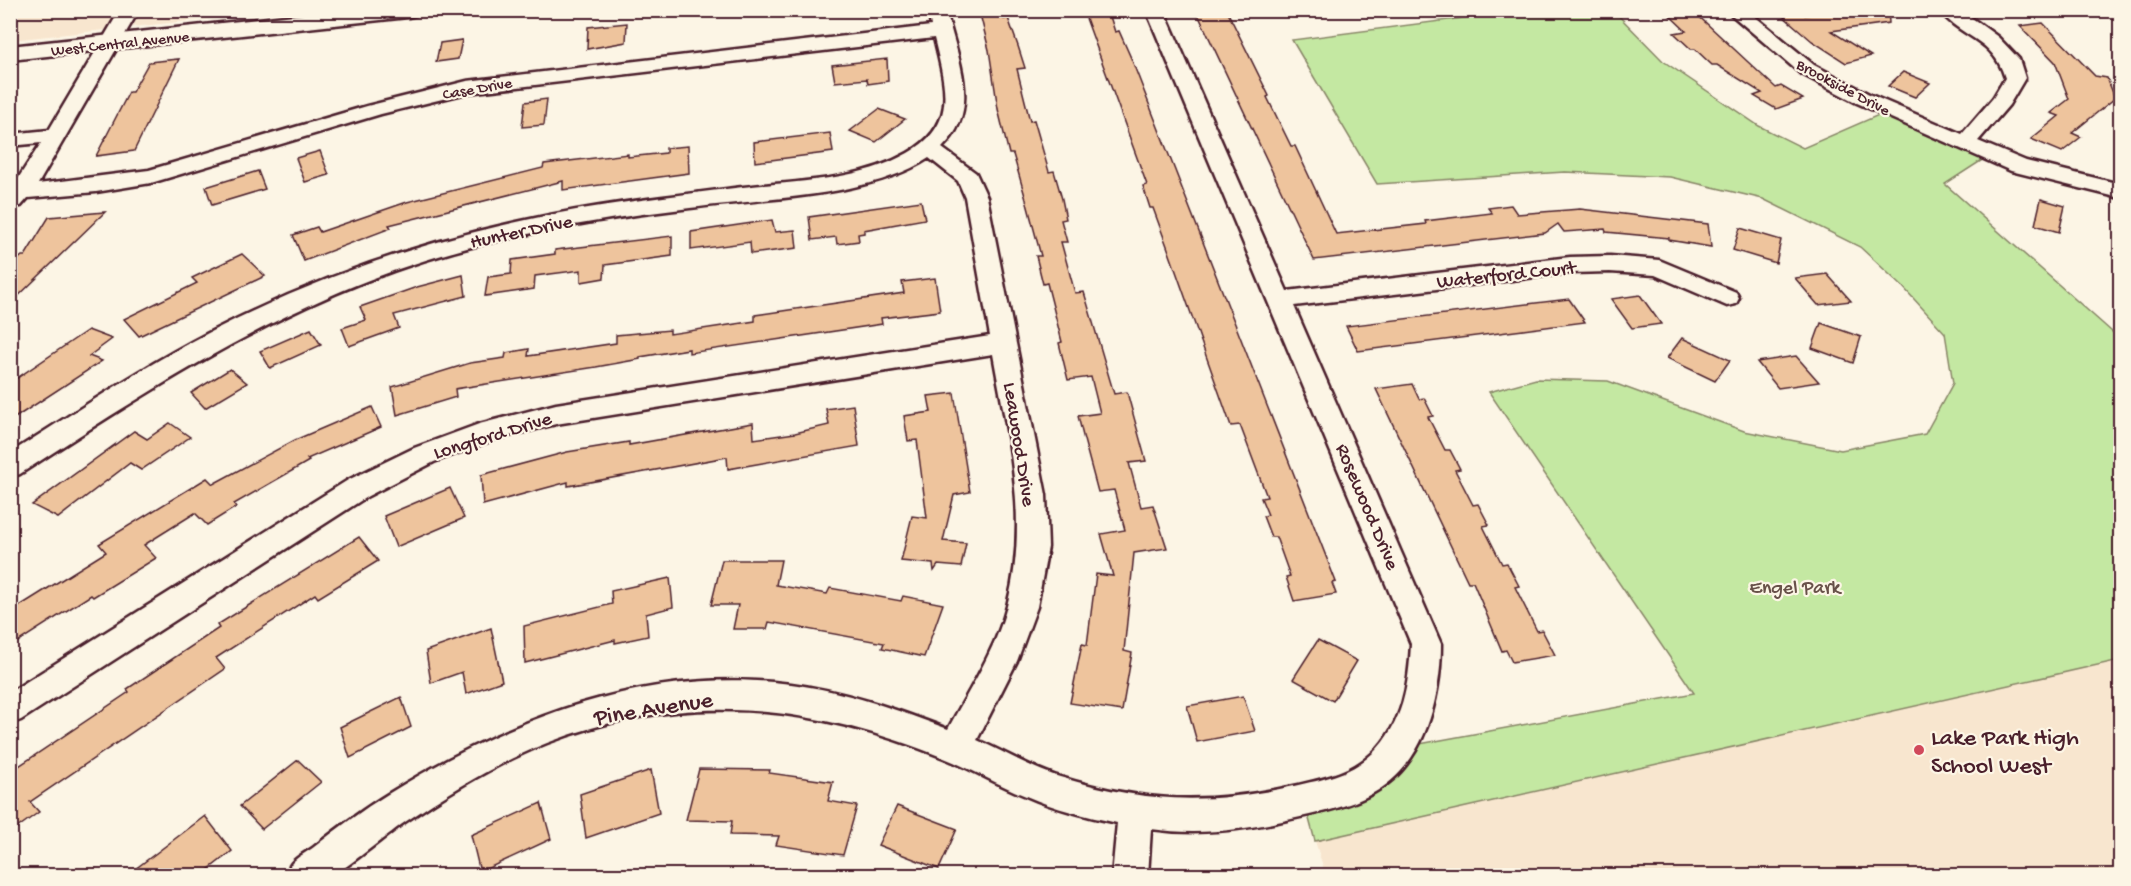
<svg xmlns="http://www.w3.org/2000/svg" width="2131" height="886" font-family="'Gochi Hand',sans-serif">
	<rect width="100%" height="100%" fill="#fcf5e5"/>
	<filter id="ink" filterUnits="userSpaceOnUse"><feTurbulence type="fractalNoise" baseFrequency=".0167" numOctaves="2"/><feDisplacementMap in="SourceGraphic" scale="12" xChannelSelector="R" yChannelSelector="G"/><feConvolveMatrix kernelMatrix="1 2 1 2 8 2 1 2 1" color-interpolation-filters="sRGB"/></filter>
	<g filter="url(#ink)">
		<g fill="#f8e6cf">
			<polygon points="11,10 281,11 11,40"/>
			<polygon points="2120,660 2120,875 1326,876 1315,841"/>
		</g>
		<polygon fill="#c4e8a2" stroke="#878466" stroke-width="1.5" points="1510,11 1614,11 1663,61 1759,126 1803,148 1890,110 1990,155 1945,184 2120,339 2120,660 1315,841 1304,800 1398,748 1694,693 1489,392 1536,379 1608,381 1744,431 1841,450 1925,434 1953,383 1945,333 1903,287 1860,247 1763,199 1670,177 1565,172 1377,184 1292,40 1511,12"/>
		<g fill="#eec49d" stroke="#4a1f2b" stroke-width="1.5">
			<polygon points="979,10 1002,10 1004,19 1008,18 1018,46 1025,68 1017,69 1030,121 1034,120 1049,172 1054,171 1062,199 1066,219 1061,220 1067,242 1061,242 1075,293 1084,292 1114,394 1127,392 1146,461 1129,463 1141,507 1153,505 1167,548 1134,553 1124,651 1132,653 1122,711 1070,703 1082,644 1087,645 1096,574 1113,576 1101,534 1125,530 1114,490 1098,492 1083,436 1078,416 1100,413 1091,377 1068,380 1059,343 1062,342 1047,283 1043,284 1036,256 1041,256 1027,203 1013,154 1009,154 998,109 989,50"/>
			<polygon points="1083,10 1108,10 1115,32 1119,31 1131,58 1336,582 1332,583 1336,594 1294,601 1286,577 1290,576 1276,537 1271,537 1263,516 1268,515 1261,498 1267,497 1240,425 1231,426 1167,246 1153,208 1150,208 1143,186 1147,185"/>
			<polygon points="1196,10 1228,13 1269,96 1267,97 1291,146 1295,146 1336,234 1426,224 1425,221 1492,213 1488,208 1511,205 1517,214 1580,209 1708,224 1711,247 1669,240 1669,238 1606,232 1605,229 1564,232 1558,224 1545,233 1314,260"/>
			<polygon points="1664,10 1692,10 1776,88 1781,86 1803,99 1776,109 1754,96 1762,93 1717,65 1712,65 1695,49 1691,49 1674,33 1686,31"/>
			<polygon points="1776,10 1798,10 1805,15 1841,10 1888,10 1889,23 1831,31 1871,56 1846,63 1812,41"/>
			<polygon points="627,23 626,42 587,49 588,27"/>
			<polygon points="2043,23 2095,76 2107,78 2115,98 2072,133 2081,137 2062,152 2031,139 2059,116 2051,113 2069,99 2055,62 2020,26"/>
			<polygon points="462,40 458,59 436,62 440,43"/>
			<polygon points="179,59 134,151 96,156 129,92 132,92 149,62"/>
			<polygon points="887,59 888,81 868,84 867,79 835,82 832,65"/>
			<polygon points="1903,72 1930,83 1915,97 1888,86"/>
			<polygon points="547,99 544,125 522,127 525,102"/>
			<polygon points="879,109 905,119 876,142 850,131"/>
			<polygon points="830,133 833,152 755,162 754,142"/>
			<polygon points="688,146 689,173 563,190 563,181 389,225 391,228 304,261 293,235 317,227 320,232 407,202 543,168 544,164 628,154 628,157 666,153 666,148"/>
			<polygon points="320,151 329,175 305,182 296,158"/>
			<polygon points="258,171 265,189 212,205 206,187"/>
			<polygon points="2041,199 2065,206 2059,232 2035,225"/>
			<polygon points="921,201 925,219 864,230 864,233 858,234 859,241 837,244 836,237 812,240 809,217"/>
			<polygon points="105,212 10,304 10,266 22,256 25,256 49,217"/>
			<polygon points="772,220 775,232 795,230 797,248 751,254 750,242 691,250 691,232"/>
			<polygon points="1740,228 1781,240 1776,263 1733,250"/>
			<polygon points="672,236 672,256 605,265 604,278 581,282 581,270 535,276 534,289 485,296 488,277 511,274 512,260 555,254 555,250"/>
			<polygon points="242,254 265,276 139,336 124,319 197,283 192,278"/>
			<polygon points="1827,274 1851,301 1818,305 1795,278"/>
			<polygon points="463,275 466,296 394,315 399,328 349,346 342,328 366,320 360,307 417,287"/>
			<polygon points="935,278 940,311 881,318 882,324 689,353 689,349 640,357 640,359 596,367 455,389 456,397 397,415 392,387 470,363 505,358 506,353 529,349 528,356 616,343 616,335 670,330 670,334 755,321 755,315 904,293 902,282"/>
			<polygon points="1640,295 1661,324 1632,328 1611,299"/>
			<polygon points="1569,299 1585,322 1358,351 1346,326"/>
			<polygon points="1821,323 1861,337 1853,363 1812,348"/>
			<polygon points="311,329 321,345 270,368 260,351"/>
			<polygon points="88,330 112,339 89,356 102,361 10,421 10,383"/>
			<polygon points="1682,338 1730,360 1715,381 1667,358"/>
			<polygon points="1796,356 1819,382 1778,388 1757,362"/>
			<polygon points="230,369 247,383 205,408 191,393"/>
			<polygon points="1412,384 1419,399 1424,398 1433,416 1428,417 1445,450 1450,450 1460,469 1455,470 1473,505 1478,504 1489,525 1483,526 1502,564 1507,563 1519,586 1515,587 1537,631 1542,630 1555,655 1512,662 1506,650 1502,651 1473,582 1468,582 1376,389"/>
			<polygon points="954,393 970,492 954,495 943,541 966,543 961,567 938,565 934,571 933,564 901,561 912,516 927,518 917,440 908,441 904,416 931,412 928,396"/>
			<polygon points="853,405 859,446 728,469 727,457 568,486 568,482 483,505 481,475 567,452 629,442 629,445 753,423 754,439 795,433 829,425 826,409"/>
			<polygon points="372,407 381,427 307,459 309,461 234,504 236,507 207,525 195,513 144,545 156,558 93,597 91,595 10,647 10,612 106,552 99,544 207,478 213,484 295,440"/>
			<polygon points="170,423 190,437 141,470 130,463 58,518 32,505 134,431 147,439"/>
			<polygon points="450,488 464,518 396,547 384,516"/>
			<polygon points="359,537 378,561 318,598 315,594 216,658 225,669 30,802 39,812 10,833 10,772 129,692 127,689 219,628 217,625"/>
			<polygon points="722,560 781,560 776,585 827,594 830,588 901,601 903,596 943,604 924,657 882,648 884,643 769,622 767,629 733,629 738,605 711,605"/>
			<polygon points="670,578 673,607 646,614 648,636 615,643 615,640 525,663 524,626 612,604 611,591"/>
			<polygon points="491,628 502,681 466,694 462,672 431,683 426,651"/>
			<polygon points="1318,640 1357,661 1333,701 1293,679"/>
			<polygon points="1243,696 1255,731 1197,742 1187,706"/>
			<polygon points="401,697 411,727 350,758 340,727"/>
			<polygon points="298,760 321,782 262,829 240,806"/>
			<polygon points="699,769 770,770 769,773 833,782 828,801 857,806 843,855 776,845 779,836 730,835 732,821 686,820"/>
			<polygon points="651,770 659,813 586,838 580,794"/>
			<polygon points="541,803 551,839 480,872 471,835"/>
			<polygon points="897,806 957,829 939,869 878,845"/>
			<polygon points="205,816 232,851 200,876 126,876"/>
		</g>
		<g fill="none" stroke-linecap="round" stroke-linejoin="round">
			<g stroke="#4a1f2b" stroke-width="5">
				<g id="minor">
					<path d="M120 10H139L38 184 149 170 367 106 467 81 931 26 928 10H946C957 58 983 109 942 148L976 173 987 197 1046 495 1048 547 1037 607 1017 661 977 740C1005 752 1031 768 1060 777 1145 803 1208 805 1294 786 1324 779 1350 775 1373 753 1403 724 1409 684 1411 644L1146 10H1164L1287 291 1570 257 1610 256 1659 260 1736 292 1739 298 1736 304 1727 306 1655 275 1610 272 1570 273 1294 306 1441 644C1441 697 1425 764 1375 792 1348 808 1317 813 1287 820 1242 830 1198 836 1151 829L1148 876H1112L1117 823C1086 816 1055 809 1026 796 998 785 972 769 944 758 812 704 682 690 547 743 497 763 449 792 405 822 392 831 340 873 332 876 318 879 300 876 286 876 288 872 289 866 292 863 297 857 307 852 314 847 338 828 362 810 388 794 509 719 646 665 791 684 845 691 898 710 948 729 969 690 996 649 1007 606 1030 519 1008 440 993 354L556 424 493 440 434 462 368 496 21 720 10 724V692L348 480 414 448 479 424 556 404 990 336 965 197 958 181 929 158C869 198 761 198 690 208 621 216 551 228 483 244 309 286 167 379 20 474L10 477V453C77 411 142 367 212 331 311 280 417 243 526 220 598 204 671 196 743 187 798 181 859 181 908 153 959 124 945 85 934 38L467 93 381 114 151 183 96 192 28 198 21 206 10 207V191L41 143 10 146V134L49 130Z"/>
					<path d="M1726 10H1747L1814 65 1871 95 1962 134 1993 98 2005 78C1993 37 1961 39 1939 10H1961L1998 37 2019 59 2025 78 2009 105 1978 141 2026 161 2120 184V198L2011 171 1857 103 1800 73Z"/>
				</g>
			</g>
			<g stroke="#4a1f2b" stroke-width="5">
				<polygon id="tertiary" points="340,10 419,10 416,15 408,17 10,60 10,46"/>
			</g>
			<use href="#minor" fill="#fcf5e5" fill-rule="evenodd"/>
			<use href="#tertiary" fill="#fcf5e5" fill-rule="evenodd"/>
		</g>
	</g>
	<circle fill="#d1495b" stroke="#fcf5e5" stroke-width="2" cx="1919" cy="750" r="6"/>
	<g text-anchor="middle" stroke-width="4.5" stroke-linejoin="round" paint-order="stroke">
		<g font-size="16" fill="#4a1f2b" stroke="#fcf5e5">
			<text transform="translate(120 42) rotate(-6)" y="6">West Central Avenue</text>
			<text transform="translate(1844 86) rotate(28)" y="6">Brookside Drive</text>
			<text transform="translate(477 87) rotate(-10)" y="6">Case Drive</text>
		</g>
		<g font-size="20" fill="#4a1f2b" stroke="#fcf5e5">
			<text transform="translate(521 230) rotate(-12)" y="7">Hunter Drive</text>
			<text transform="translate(1506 273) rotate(-6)" y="7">Waterford Court</text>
			<text transform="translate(492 434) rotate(-17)" y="7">Longford Drive</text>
			<text transform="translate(1021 444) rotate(81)" y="7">Leawood Drive</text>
			<text transform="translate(1369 506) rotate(67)" y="7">Rosewood Drive</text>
		</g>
		<g font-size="20" fill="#685149" stroke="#fcf5e5">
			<text x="1795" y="593">Engel Park</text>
		</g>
		<g font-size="24" fill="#4a1f2b" stroke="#fcf5e5">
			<text transform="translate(653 707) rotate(-9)" y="8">Pine Avenue</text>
		</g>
		<g font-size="24" fill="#4a1f2b" stroke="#fcf5e5" text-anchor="start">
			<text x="1931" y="744">Lake Park High<tspan x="1931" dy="28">School West</tspan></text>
		</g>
	</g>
	<rect width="2131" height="886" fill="none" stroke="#fcf5e5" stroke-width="36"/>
	<rect x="18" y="18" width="2095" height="850" fill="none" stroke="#4a1f2b" stroke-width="2" filter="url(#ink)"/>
</svg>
